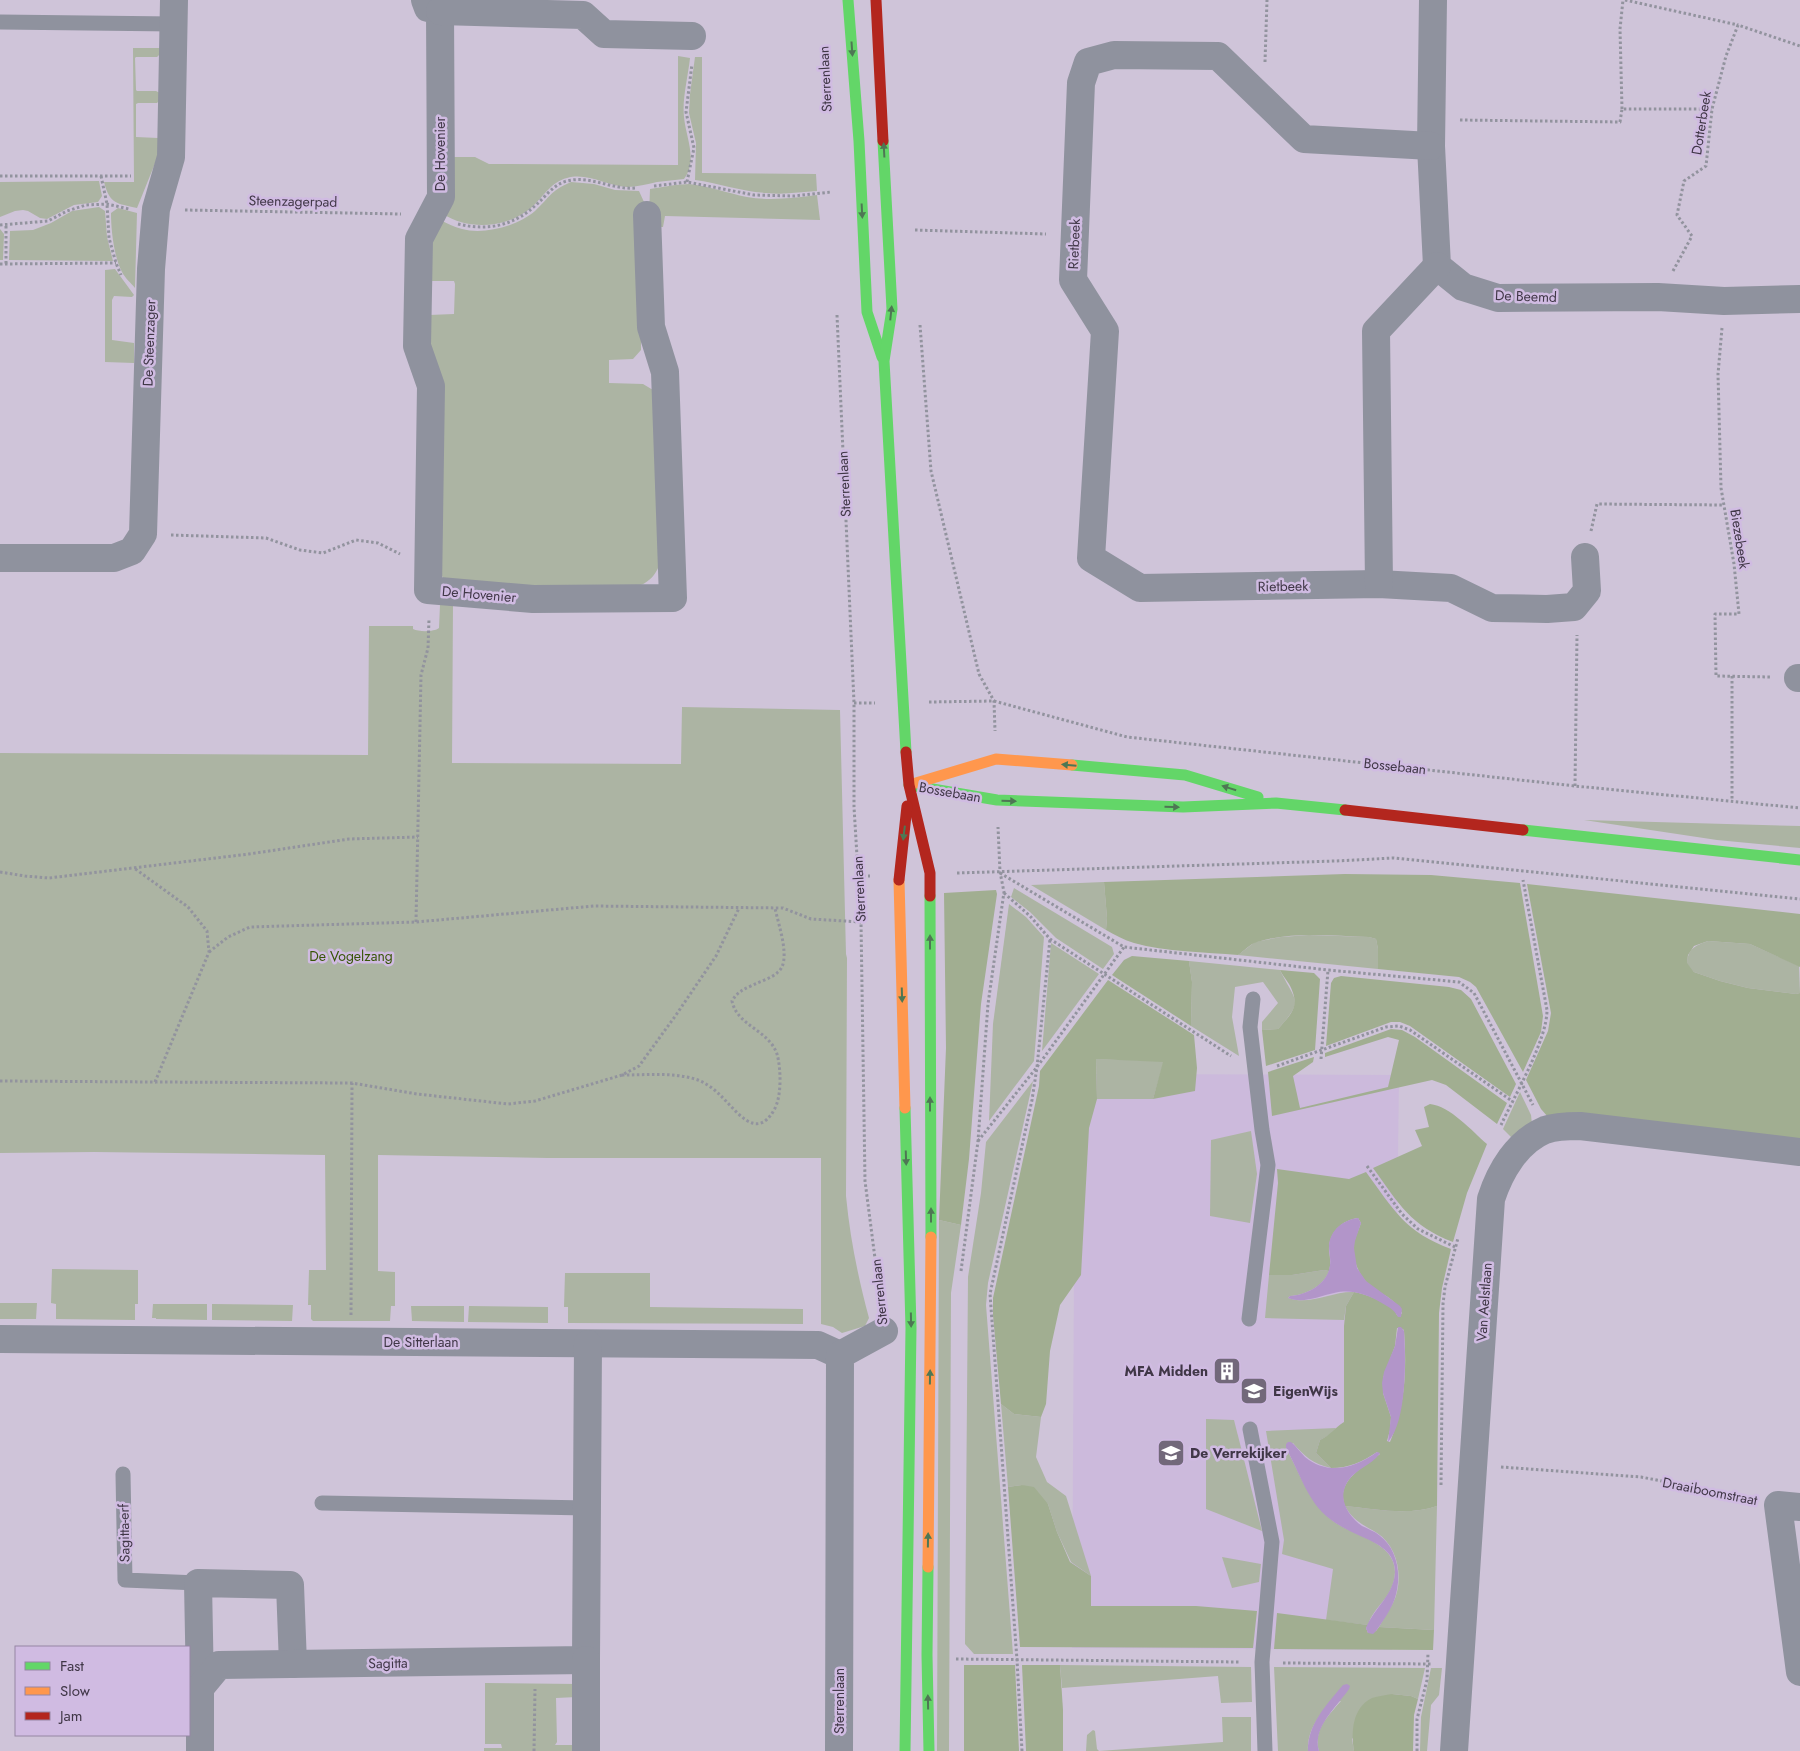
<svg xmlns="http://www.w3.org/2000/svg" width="1800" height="1751" font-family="Jost,sans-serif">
	<rect width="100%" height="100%" fill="#cfc4d9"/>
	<polygon fill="#ccbadc" points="1075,1074 1399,1075 1392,1650 1072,1648"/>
	<g fill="#acb4a3">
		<path d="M133 48H160V54L157 57H136L135 58 136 90 137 91H156L160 93 159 101 157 103H138L136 104V137L158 138V156L137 208C117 203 110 205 104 182H134Z"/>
		<path d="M678 56 690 58C688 77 682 99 684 117 686 138 698 160 684 179 675 180 666 181 657 182 647 184 637 187 627 187 607 186 587 172 567 178 551 182 544 196 532 207 508 228 469 231 443 214L452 157H475L489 164 678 165Z"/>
		<path d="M695 57H702V173L816 174 817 191C801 192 783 195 767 193 742 192 719 183 695 180L696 143 689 113 690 94Z"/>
		<polygon points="99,181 102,196 98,202 74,205 47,219 40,218 28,211 23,210 15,211 0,217 0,182"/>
		<path d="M571 182 594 184 615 190 639 191 644 202V216L641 218V350L633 359 609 360V383L643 384 653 390 659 566C655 575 650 581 641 585H456L445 581 442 576 427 349 429 315 454 314 455 284 454 281H431L427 246 440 220C447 223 454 227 462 229 484 235 518 226 535 211 551 196 550 191 571 182Z"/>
		<path d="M689 184C709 186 727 193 747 197 770 201 794 198 817 195L820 220 665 216 663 227H658L649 216 650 189 675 185Z"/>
		<polygon points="99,207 105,211 107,237 113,261 9,260 10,231 33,230 51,223 72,211"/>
		<path d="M118 208 137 213 135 288C131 283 125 278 122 272 114 257 111 230 111 213Z"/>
		<polygon points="0,229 4,234 3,260 0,260"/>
		<polygon points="115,269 134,295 132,297 114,296 112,300 112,340 134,343 134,363 105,362 105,270"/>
		<path d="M453 603 452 763 681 764 682 707 840 710 846 954 847 958 846 1196C850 1238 858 1277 869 1318L865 1326 842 1333 833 1327 821 1324V1158H548L378 1155V1271L395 1272V1306H391L390 1321H313L311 1319V1305H308L309 1270H326L325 1155 94 1152 0 1153V753L368 755 369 626H413V629C419 632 434 632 439 628L440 605Z"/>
		<polygon points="1584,820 1800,826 1800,848 1717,840"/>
		<polygon points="1104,882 1107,918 1106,930 1031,885"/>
		<polygon points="1014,888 1112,947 1114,954 1103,969 1056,938 1030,912 1011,897"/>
		<polygon points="1009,904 1026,917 1044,937 1034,1061 989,1121 993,1024"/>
		<polygon points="1309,935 1369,937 1376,939 1378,949 1378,969 1238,955 1255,942 1281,937"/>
		<path d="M1708 941 1750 944 1799 966 1800 993 1796 994 1748 988 1720 981 1694 972 1687 964C1688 948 1695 946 1708 941Z"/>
		<polygon points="1051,943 1099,974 1042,1051"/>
		<path d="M1189 961 1280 970C1295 1002 1305 999 1278 1029L1262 1030V1022L1278 1003 1263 982 1235 987 1232 1017 1239 1056 1191 1026 1192 982Z"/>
		<polygon points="1096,1059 1164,1061 1153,1099 1097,1099"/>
		<polygon points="1033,1081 988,1283 986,1305 1013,1654 974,1654 965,1644 968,1277 981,1193 986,1142"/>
		<polygon points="1520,1092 1531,1115 1532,1124 1511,1137 1503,1129"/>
		<polygon points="1251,1131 1257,1174 1250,1223 1210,1216 1211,1140"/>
		<polygon points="939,1220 961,1225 951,1293 949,1751 937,1751"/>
		<polygon points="52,1269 138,1270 138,1304 135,1304 135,1320 56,1319 56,1304 51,1303"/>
		<path d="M1324 1270 1329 1271C1323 1287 1305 1295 1290 1296L1288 1298C1310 1306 1332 1291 1354 1292L1346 1306 1344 1320 1265 1318 1269 1275H1292Z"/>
		<polygon points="565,1273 650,1273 650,1307 803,1309 803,1324 568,1323 568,1307 564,1307"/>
		<polygon points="0,1303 37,1303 36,1319 0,1319"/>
		<polygon points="153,1304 207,1304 207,1320 156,1319 156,1318 152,1318"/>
		<polygon points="212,1304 293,1305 292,1321 212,1320"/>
		<polygon points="411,1306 464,1306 464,1322 412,1321"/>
		<polygon points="469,1306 548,1307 548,1323 468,1322"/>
		<polygon points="1001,1404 1014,1414 1041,1417 1036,1457 1047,1482 1066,1496 1091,1576 1071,1562 1057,1532 1048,1504 1022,1485 1008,1487"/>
		<polygon points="1206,1419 1234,1420 1262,1531 1206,1509"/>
		<path d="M1336 1428 1331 1434 1320 1440 1316 1453 1331 1468C1313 1464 1304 1456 1293 1443L1286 1448C1300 1474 1311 1506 1336 1523 1356 1536 1395 1543 1395 1572 1394 1598 1374 1605 1368 1625L1326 1620 1333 1569 1282 1554 1284 1540 1266 1431Z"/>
		<path d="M1345 1506C1375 1509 1409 1516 1437 1506L1434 1630 1379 1627C1383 1619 1389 1611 1393 1603 1404 1581 1399 1547 1377 1533 1364 1525 1353 1521 1345 1506Z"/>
		<polygon points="1222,1557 1261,1564 1259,1582 1232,1588"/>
		<polygon points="1060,1665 1251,1667 1252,1702 1221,1703 1218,1676 1062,1688"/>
		<path d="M1274 1667 1425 1668 1418 1699 1411 1696 1392 1694 1352 1739 1354 1751H1319C1313 1730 1328 1716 1341 1701L1328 1704C1317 1719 1307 1732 1308 1751H1278Z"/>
		<polygon points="1431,1668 1442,1668 1439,1695 1431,1705 1427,1751 1420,1751 1421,1717"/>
		<polygon points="485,1683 577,1684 577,1697 556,1698 557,1742 555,1745 578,1745 578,1751 484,1751 484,1748 502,1748 501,1744 485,1744"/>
		<polygon points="1222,1717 1251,1717 1251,1751 1086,1751 1087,1735 1093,1730 1095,1731 1097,1749 1099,1751 1223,1742"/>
	</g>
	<g fill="#a1ae91" fill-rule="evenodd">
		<path d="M1345 874 1431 875 1520 883 1543 1016 1541 1032 1523 1072 1476 987 1470 982 1459 977 1378 969V949L1376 939 1369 937C1333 936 1292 931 1257 942 1250 944 1244 951 1238 955 1206 952 1165 952 1134 943 1124 940 1115 935 1106 930L1107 918 1104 882Z"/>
		<polygon points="1527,884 1800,914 1800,967 1750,944 1708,941 1694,946 1688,955 1687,963 1694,972 1720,981 1748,988 1796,994 1800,993 1800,1140 1548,1117 1541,1109 1526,1080 1548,1031 1551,1013"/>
		<polygon points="996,890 997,894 981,1004 969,1159 961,1225 939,1220 946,1048 944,893"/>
		<polygon points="1132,956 1189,961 1192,982 1191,1026 1112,975 1124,960"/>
		<path d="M1280 970 1314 973 1320 979 1315 1050 1266 1066 1262 1030 1278 1029C1292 1013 1301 1006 1289 984 1286 979 1282 975 1280 970Z"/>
		<polygon points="1341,976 1449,987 1461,990 1471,999 1516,1084 1510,1097 1410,1026 1400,1022 1391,1022 1326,1046 1331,983 1334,978"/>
		<polygon points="1108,980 1194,1035 1197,1068 1195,1091 1153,1099 1163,1062 1096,1059 1097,1099 1089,1128 1081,1275 1060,1305 1050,1351 1046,1404 1041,1417 1014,1414 1001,1404 993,1315 993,1298 1039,1086 1040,1071"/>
		<polygon points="1391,1029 1402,1030 1415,1037 1507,1103 1497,1124 1446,1085 1432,1080 1272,1116 1268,1072 1314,1057 1313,1062 1293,1076 1300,1108 1388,1087 1399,1040 1388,1037 1325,1057 1325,1053"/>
		<path d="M1430 1104C1450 1106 1472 1131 1487 1144L1467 1193 1453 1242C1411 1226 1399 1204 1373 1168L1422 1146 1415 1130 1429 1127 1424 1107Z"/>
		<path d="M1277 1169 1349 1179 1366 1172C1394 1210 1405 1232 1451 1249L1442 1288 1439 1313 1437 1506C1409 1516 1375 1509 1345 1506 1335 1481 1364 1467 1380 1454L1377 1452C1362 1462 1349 1468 1331 1468L1316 1453 1320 1440C1332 1434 1333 1429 1344 1422V1326L1346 1306 1354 1292C1365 1294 1388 1302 1395 1311 1396 1313 1397 1316 1399 1317L1402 1313C1394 1299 1389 1298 1376 1290 1360 1280 1351 1260 1354 1242 1356 1235 1359 1229 1361 1223L1358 1218C1341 1220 1328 1234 1329 1251 1330 1258 1331 1264 1329 1271L1324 1270 1292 1275H1269L1278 1183ZM1397 1328 1403 1329 1404 1331C1407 1370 1405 1407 1390 1442L1387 1441 1390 1430 1391 1417 1383 1393V1378L1395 1346Z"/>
		<polygon points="1022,1485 1034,1487 1048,1504 1057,1532 1070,1562 1091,1576 1091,1606 1196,1606 1257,1611 1253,1648 1020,1647 1008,1487"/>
		<polygon points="1277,1613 1368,1625 1366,1628 1368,1633 1376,1631 1379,1627 1434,1630 1433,1650 1274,1649"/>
		<polygon points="964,1665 1015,1665 1019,1751 964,1751"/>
		<polygon points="1022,1665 1060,1665 1063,1710 1063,1751 1026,1751"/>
		<path d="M1392 1694 1411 1696 1418 1699 1414 1715 1413 1751H1354C1351 1732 1352 1708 1372 1698 1378 1696 1386 1695 1392 1694Z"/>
	</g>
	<g fill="#b295c9">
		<path d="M1358 1218 1361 1223 1355 1241 1354 1248 1357 1268 1366 1281 1400 1306 1402 1309 1401 1317H1398C1394 1309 1387 1306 1380 1302 1366 1294 1351 1289 1334 1293 1319 1296 1304 1304 1288 1298L1290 1296C1307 1295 1328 1284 1330 1265 1331 1259 1329 1253 1329 1246 1330 1230 1343 1220 1358 1218Z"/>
		<path d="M1398 1327H1401L1404 1331C1406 1360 1407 1421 1388 1442L1391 1417 1383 1393 1382 1383 1384 1372 1395 1346Z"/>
		<path d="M1288 1442H1291C1296 1446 1300 1452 1305 1457 1328 1476 1355 1468 1377 1452L1380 1453C1372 1466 1351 1470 1345 1487 1339 1502 1350 1517 1362 1526 1368 1529 1374 1531 1379 1535 1398 1549 1402 1576 1395 1598 1391 1610 1383 1621 1376 1631L1373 1634 1368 1633 1366 1628C1374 1608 1394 1595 1395 1572 1395 1549 1373 1542 1356 1534 1347 1530 1338 1525 1330 1519 1308 1503 1299 1471 1286 1448V1444Z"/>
		<path d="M1347 1684 1350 1686 1349 1689C1337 1707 1312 1727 1319 1751H1308C1307 1725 1327 1704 1343 1685Z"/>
	</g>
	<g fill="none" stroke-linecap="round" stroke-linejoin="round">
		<g stroke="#92939e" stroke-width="3" stroke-dasharray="2.5 2.5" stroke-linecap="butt">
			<polyline points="1625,0 1738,25"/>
			<polyline points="1265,62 1267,0"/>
			<polyline points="1622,109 1620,29 1623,0"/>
			<polyline points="1460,120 1620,122 1622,109 1712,109"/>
			<polyline points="0,176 131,176"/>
			<polyline points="101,176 107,204 109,238 116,263 121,275"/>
			<polyline points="687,182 694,148 686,112 692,64"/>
			<polyline points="654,186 687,182 754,195 794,196 831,192"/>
			<polyline points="185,210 401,214"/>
			<path d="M458 224C488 231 514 226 537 204 546 196 554 184 567 181 590 175 612 190 635 188"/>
			<polyline points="0,225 48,221 67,211 86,205 107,204 129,209"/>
			<polyline points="6,226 6,264"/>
			<polyline points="915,230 1046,234"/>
			<polyline points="0,264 116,263"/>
			<polyline points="1673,271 1692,236 1677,215 1684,181 1706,166 1712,109 1726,56 1738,25 1800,46"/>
			<polyline points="837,315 854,703 854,807 861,922 865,1181 880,1297"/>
			<polyline points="920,325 931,471 979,674 994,701 995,731"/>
			<polyline points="1722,328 1718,374 1721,488 1734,564 1739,614 1715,614 1716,676 1770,677"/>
			<polyline points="1591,531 1597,504 1723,505"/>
			<polyline points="171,535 266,538 300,550 323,553 356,540 378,543 400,554"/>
			<polyline points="1732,676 1732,800"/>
			<polyline points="929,702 994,701 1127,737 1575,786 1800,808"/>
			<polyline points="854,703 875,703"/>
			<polyline points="1575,786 1577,635"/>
			<polyline points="0,872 25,876 49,878 249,854 349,839 418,837"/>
			<polyline points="957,873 1335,861 1394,858 1800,899"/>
			<polyline points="1000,873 1124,947 1328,970 1459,982 1474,993 1533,1105"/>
			<polyline points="858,876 870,876"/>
			<polyline points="1004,893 1030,916 1050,939 1231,1056"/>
			<polyline points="416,922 421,675 428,648 429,619"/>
			<polyline points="209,952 228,937 250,927 416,922 594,906 783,908 811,919 861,922"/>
			<polyline points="1321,1059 1328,970"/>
			<polyline points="1277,1066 1386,1027 1399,1026 1410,1030 1512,1101"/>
			<path d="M622 1075C647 1075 674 1072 698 1080 706 1083 714 1089 720 1095 736 1110 756 1142 774 1110 782 1097 781 1068 777 1054 769 1030 737 1026 732 1001 737 992 744 989 753 985 761 981 772 978 778 972 792 961 778 924 775 908"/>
			<polyline points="0,1081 155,1082 209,952 207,931 188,907 134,868"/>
			<polyline points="155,1082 352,1083 417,1094 508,1104 535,1101 622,1075 639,1066 676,1015 716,956 739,908"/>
			<path d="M1501 1125C1515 1095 1547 1040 1547 1010L1523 880"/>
			<polyline points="978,1141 1037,1067 1124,947"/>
			<polyline points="1367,1166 1402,1214 1418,1229 1455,1247"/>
			<polyline points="961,1271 978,1141 988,1004 1004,892 1000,872 998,827"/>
			<polyline points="351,1315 352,1083"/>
			<polyline points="1501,1467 1641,1477 1753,1499"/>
			<polyline points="1441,1485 1443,1304 1445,1287 1458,1238"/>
			<polyline points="956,1659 1240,1662"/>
			<polyline points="1283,1663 1432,1664"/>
			<polyline points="534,1751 535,1689"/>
			<polyline points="1022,1751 1017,1660 990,1294 1032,1100 1037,1067 1050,939"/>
			<polyline points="1417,1751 1417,1719 1427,1680 1428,1653"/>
		</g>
		<g stroke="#8f929e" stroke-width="15">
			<polyline points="0,22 174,24"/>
			<polyline points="1249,1319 1268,1165 1262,1130 1250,1027 1253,999"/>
			<polyline points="1250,1429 1272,1542 1262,1662 1265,1751"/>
			<polyline points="123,1474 125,1580 198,1583"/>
			<polyline points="322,1503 587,1508"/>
		</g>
		<g stroke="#8f929e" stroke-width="28">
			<polyline points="425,0 428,8 440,11 441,197 419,239 417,346 431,386 428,590 533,599 673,598 665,372 651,327 647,215"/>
			<polyline points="1433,0 1431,146 1437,266 1463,287 1498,298 1658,297 1724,301 1800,299"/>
			<polyline points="440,11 583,15 604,34 692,36"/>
			<polyline points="1431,146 1304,139 1218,56 1114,55 1088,62 1081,83 1073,280 1105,331 1091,558 1140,588 1379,584 1451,588 1492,608 1547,609 1574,607 1587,591 1585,557"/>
			<polyline points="0,558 114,558 132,551 143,534 151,269 156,209 171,157 174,0"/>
			<polyline points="1379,584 1376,331 1437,266"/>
			<polyline points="1798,678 1800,678"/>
			<polyline points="0,1339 818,1345 840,1355"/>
			<polyline points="1800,1507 1778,1505 1800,1672"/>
			<polyline points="200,1688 198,1583 290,1585 293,1664"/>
			<polyline points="200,1751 200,1688 219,1665 586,1660 588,1344"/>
			<polyline points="586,1751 586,1660"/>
			<polyline points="839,1751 840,1355 884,1331"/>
			<path d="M1454 1751 1491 1199C1500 1171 1517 1142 1545 1130 1556 1126 1569 1126 1580 1126L1800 1152"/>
		</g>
		<g stroke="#63d668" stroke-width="11">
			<polyline points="848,0 859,141 867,312 882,357"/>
			<polyline points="883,141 892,309 884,361 906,752"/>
			<polyline points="1072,765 1185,775 1258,797"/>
			<polyline points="909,785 997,800 1183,807 1276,803 1345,810"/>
			<polyline points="1523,830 1800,860"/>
			<polyline points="930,896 931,1237"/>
			<polyline points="928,1567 927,1655 929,1751"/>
			<polyline points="905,1751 911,1328 905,1108"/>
		</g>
		<g stroke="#ff974d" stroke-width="11">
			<polyline points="916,783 996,759 1072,765"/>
			<polyline points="899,880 905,1108"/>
			<polyline points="928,1567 931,1237"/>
		</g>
		<g stroke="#b3261e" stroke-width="11">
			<polyline points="876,0 883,141"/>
			<polyline points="906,752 909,785 930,873 930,896"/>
			<polyline points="1345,810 1523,830"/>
			<polyline points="899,880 907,806"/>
		</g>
	</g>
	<defs><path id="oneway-solid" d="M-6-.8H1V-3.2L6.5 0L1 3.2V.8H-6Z" transform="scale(1.25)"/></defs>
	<g fill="#4e7754">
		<use href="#oneway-solid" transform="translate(852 49) rotate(86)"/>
		<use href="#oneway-solid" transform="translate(884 150) rotate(-93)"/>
		<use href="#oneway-solid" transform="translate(862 211) rotate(87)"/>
		<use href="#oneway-solid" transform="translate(891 313) rotate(-84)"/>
		<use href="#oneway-solid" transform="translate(1069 765) rotate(-175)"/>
		<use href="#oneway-solid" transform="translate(1229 788) rotate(-163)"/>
		<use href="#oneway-solid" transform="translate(1009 801) rotate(2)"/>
		<use href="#oneway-solid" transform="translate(1172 807) rotate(2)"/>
		<use href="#oneway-solid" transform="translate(904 833) rotate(97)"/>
		<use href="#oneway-solid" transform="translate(930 942) rotate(-90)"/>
		<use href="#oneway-solid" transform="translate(902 995) rotate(88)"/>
		<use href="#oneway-solid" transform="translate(930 1104) rotate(-90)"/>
		<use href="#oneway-solid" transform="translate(906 1158) rotate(88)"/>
		<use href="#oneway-solid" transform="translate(931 1215) rotate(-90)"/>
		<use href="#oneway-solid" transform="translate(911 1320) rotate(89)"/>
		<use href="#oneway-solid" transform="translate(930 1377) rotate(-89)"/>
		<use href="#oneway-solid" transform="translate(928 1540) rotate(-89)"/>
		<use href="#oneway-solid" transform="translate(928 1702) rotate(-91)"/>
	</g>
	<defs>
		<g id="building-square" transform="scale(1.4375)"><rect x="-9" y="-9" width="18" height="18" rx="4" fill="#72687a" stroke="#d0bbe2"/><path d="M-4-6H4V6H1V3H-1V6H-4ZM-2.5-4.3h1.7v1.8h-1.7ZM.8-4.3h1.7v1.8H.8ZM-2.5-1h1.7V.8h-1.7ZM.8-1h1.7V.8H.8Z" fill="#fff"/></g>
		<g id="school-square" transform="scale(1.4375)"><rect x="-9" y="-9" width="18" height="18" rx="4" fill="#72687a" stroke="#d0bbe2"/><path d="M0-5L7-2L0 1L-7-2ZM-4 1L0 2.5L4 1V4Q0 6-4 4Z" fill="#fff"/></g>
	</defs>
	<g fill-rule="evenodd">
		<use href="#building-square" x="1227" y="1371"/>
		<use href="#school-square" x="1254" y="1391"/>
		<use href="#school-square" x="1171" y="1453"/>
	</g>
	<g text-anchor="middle" stroke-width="5" stroke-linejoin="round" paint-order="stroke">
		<g font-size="14" fill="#403747" stroke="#d0bbe2">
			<text transform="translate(825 79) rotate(-93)" y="5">Sterrenlaan</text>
			<text transform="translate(1701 123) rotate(-81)" y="5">Dotterbeek</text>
			<text transform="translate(440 154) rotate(-90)" y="5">De Hovenier</text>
			<text transform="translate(293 201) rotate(1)" y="5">Steenzagerpad</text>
			<text transform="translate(1074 244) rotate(-88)" y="5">Rietbeek</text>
			<text transform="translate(1526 296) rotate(2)" y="5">De Beemd</text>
			<text transform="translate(149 343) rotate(-88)" y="5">De Steenzager</text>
			<text transform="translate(844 484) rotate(-93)" y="5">Sterrenlaan</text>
			<text transform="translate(1740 539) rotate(81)" y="5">Biezebeek</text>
			<text transform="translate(1283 586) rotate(-1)" y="5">Rietbeek</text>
			<text transform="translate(479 594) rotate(5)" y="5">De Hovenier</text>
			<text transform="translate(1395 766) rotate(6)" y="5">Bossebaan</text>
			<text transform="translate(950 792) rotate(10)" y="5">Bossebaan</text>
			<text transform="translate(859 889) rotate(-93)" y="5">Sterrenlaan</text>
			<text transform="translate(879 1292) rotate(-96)" y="5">Sterrenlaan</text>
			<text transform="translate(1484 1302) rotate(-86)" y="5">Van Aelstlaan</text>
			<text x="421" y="1347">De Sitterlaan</text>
			<text transform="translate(1710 1491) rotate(11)" y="5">Draaiboomstraat</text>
			<text transform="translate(124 1533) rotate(-91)" y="5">Sagitta-erf</text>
			<text transform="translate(388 1663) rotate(-1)" y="5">Sagitta</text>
			<text transform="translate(839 1701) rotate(-90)" y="5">Sterrenlaan</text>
		</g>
		<g font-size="14" fill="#375506" stroke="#d0bbe2">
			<text x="351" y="961">De Vogelzang</text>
		</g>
		<g font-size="14" font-weight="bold" fill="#403747" stroke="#d0bbe2" text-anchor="start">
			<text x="1208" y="1376" text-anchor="end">MFA Midden</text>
			<text x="1273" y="1396">EigenWijs</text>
			<text x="1190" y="1458">De Verrekijker</text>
		</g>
	</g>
	<rect x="15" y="1646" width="175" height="90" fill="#d0bbe2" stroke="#9686a4"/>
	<rect x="25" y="1662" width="25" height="8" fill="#63d668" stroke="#9686a4"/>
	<text x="60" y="1671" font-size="15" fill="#403747">Fast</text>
	<rect x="25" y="1687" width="25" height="8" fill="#ff974d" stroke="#9686a4"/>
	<text x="60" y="1696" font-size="15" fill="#403747">Slow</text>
	<rect x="25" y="1712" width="25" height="8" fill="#b3261e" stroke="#9686a4"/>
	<text x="60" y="1721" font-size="15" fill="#403747">Jam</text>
</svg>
